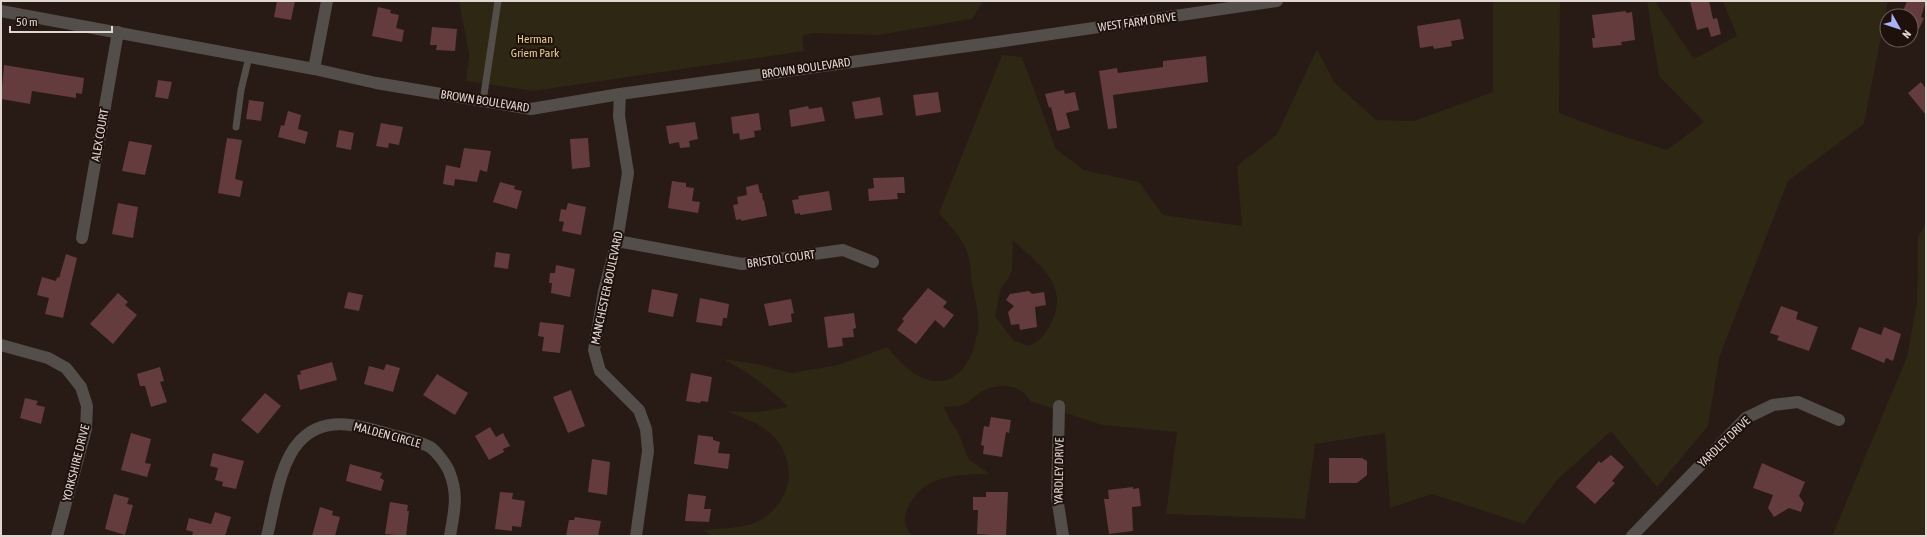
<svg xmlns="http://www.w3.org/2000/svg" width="1927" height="537" font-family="'Asap Condensed',sans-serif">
	<rect width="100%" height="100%" fill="#281a14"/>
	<g fill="#2e2714" fill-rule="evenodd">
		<polygon points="459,1 983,1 972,19 878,35 812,33 802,36 804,51 533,91 466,81 469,55"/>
		<path d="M1493 1H1560L1559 113 1607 131 1667 150 1704 122 1659 76 1647 1H1655L1694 59 1737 36 1723 1H1888L1864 124 1788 181 1719 358 1708 426 1657 487 1611 431 1557 480 1524 524 1432 494 1390 508 1385 433 1315 444 1305 519 1166 514 1177 432 1102 425 1030 401C1019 383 998 382 981 392 975 396 969 402 963 405 957 407 950 406 944 407L950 420 959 434 969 460 990 474C955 475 921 474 906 512 903 521 906 530 913 536H712L703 530C722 528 749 529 765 517 797 494 796 452 765 429 753 421 739 416 726 411L757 412 788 407C770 387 747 372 723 359L757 364 791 373 838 365 888 347C924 397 969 393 978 328 980 315 974 297 972 283 971 271 970 256 964 245 958 234 947 223 939 213L1002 55 1022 57 1056 149 1084 170 1139 182 1163 215 1242 226 1237 166 1277 134 1317 49 1334 82 1376 120 1414 121 1493 92ZM1013 240C1037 264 1071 285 1051 323 1046 334 1040 341 1029 346L1013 340 995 316 1001 288 1009 278 1012 270Z"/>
		<polygon points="1926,224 1926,536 1832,536 1907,357 1917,302 1918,237"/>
	</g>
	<g fill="#643c3e">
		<polygon points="277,1 295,1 291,20 274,17"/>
		<polygon points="1690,1 1709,1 1713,19 1717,18 1721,34 1711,37 1708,27 1697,30"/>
		<polygon points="1907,1 1926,1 1921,17 1924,18 1919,29 1916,28 1911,41 1911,16 1901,16"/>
		<polygon points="378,7 391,10 390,13 399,15 396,28 404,30 402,42 372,36"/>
		<polygon points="1626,11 1626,13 1632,12 1635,40 1621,42 1622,45 1593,48 1592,38 1595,38 1592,15"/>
		<polygon points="1460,19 1464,39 1451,41 1452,46 1434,49 1433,46 1420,48 1417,26"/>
		<polygon points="432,27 457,29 455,51 436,50 437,45 430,45"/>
		<polygon points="1206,56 1208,82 1113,95 1117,128 1108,129 1099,71 1117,68 1118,73 1163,67 1163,61"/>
		<polygon points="4,65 84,78 82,94 76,93 76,98 32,91 30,104 1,99"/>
		<polygon points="158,80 172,82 168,99 155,97"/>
		<polygon points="1921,82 1926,89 1926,115 1908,93"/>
		<polygon points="1064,90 1065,94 1075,92 1079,110 1066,113 1070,128 1057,131 1051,107 1049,108 1045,94"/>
		<polygon points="938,92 941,112 916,116 913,95"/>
		<polygon points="880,97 883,115 855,119 852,102"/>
		<polygon points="249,100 264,102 261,121 246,119"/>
		<polygon points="808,106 809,109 822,107 825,121 791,127 789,110"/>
		<polygon points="288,111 301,115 298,129 308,132 305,144 278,137 281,125 284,126"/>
		<polygon points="759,113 761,130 754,131 755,137 740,140 739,133 733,134 731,117"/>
		<polygon points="695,122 698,139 689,141 690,147 680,148 679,142 669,144 666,126"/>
		<polygon points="381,123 403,127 399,145 389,143 388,148 376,146"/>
		<polygon points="339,130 354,133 351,150 336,147"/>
		<polygon points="227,138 242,140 235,179 243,181 240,197 218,193"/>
		<polygon points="588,138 590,167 572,169 570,139"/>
		<polygon points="129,141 152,145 145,175 122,171"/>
		<polygon points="464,148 491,151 487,172 480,170 477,182 455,179 454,186 443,184 446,165 460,168"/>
		<polygon points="904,177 905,193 897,193 898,199 869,201 868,189 874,188 873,178"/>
		<polygon points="672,181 686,183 686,187 694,188 692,201 700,202 698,213 668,208"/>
		<polygon points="500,182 515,186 514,189 522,191 517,209 493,202"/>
		<polygon points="758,184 760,193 762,193 763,201 764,200 767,216 741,221 741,219 736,220 733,205 738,204 737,197 747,195 746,187"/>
		<polygon points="829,191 832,210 800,215 800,213 795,214 792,200 799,199 798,196"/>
		<polygon points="118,203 138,207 133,238 112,234"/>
		<polygon points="568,203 586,207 581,235 562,231 564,222 559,221 561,209 566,210"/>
		<polygon points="496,252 510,254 508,269 494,267"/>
		<polygon points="66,254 77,258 63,318 45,314 49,298 37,295 42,277 56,281 57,277 59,278"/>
		<polygon points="556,265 575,269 570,297 551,293 552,283 549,283 550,273 555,273"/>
		<polygon points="928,288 947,302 943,307 954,315 944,328 935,320 916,344 897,330 904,321 902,319"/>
		<polygon points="652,289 678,294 673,317 648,312"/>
		<polygon points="1029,291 1032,294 1044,292 1046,305 1035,307 1037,327 1020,330 1019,324 1011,325 1008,312 1014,306 1006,300 1010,294"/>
		<polygon points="348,292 363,295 359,311 344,308"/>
		<polygon points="118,293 128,302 125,305 137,315 113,344 90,324"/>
		<polygon points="700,298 729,304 727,318 723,318 722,326 696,322"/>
		<polygon points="791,299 794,313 791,314 792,322 769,326 764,304"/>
		<polygon points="1781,306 1798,312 1796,319 1818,327 1809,351 1777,340 1779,336 1770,333"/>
		<polygon points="854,313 856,328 853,329 854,337 842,338 843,346 828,348 824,317"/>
		<polygon points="540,322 564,325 560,353 542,351 544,337 538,336"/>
		<polygon points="1859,327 1881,335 1884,327 1901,334 1893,361 1886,358 1884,363 1851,349"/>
		<polygon points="332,362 337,380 300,390 297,375 301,374 300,371"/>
		<polygon points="386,364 400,368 393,392 364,384 369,366 384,370"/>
		<polygon points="160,367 164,381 160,382 167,402 151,407 145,386 140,386 137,374"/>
		<polygon points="691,373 712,377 708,402 701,401 700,403 686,401"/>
		<polygon points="437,374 468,393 455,415 423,395"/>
		<polygon points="571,390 585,426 568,433 553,397"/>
		<polygon points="265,393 281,406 258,434 241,420"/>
		<polygon points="25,398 38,401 36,405 45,407 41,424 20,418"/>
		<polygon points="991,417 1011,420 1009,433 1006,432 1002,457 983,454 984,446 981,445 984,426 989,427"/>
		<polygon points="490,427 496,437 503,433 510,446 503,449 504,452 489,460 475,436"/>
		<polygon points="131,433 151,439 145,463 151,464 147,477 121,470"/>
		<polygon points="698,435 713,437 713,440 720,442 718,453 730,454 728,469 694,464"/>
		<polygon points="213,453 244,461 236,489 222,486 223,482 215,480 218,468 210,466"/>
		<polygon points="1611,455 1624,467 1612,481 1615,483 1595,504 1576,487 1599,461 1601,463"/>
		<polygon points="1329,458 1362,458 1367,461 1367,475 1357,483 1329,483"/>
		<polygon points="592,459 610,462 607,495 588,492"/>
		<polygon points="1762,463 1805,482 1799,496 1804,503 1801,512 1789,508 1774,517 1768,508 1773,495 1753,488"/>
		<polygon points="350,464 382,473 380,478 384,480 381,491 346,481"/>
		<polygon points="1133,487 1133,489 1139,488 1141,506 1132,507 1133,531 1109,534 1104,499 1109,499 1108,490"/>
		<polygon points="500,492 513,493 512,499 525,501 521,527 512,526 512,531 495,529"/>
		<polygon points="986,492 1008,492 1006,536 977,534 978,510 973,510 973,497 986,497"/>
		<polygon points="114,494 129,498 127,504 133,505 125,535 105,529"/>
		<polygon points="688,494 706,496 704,509 711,509 709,522 685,521"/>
		<polygon points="390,502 408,505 407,511 409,511 406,536 385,534"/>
		<polygon points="320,507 333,511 332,515 340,517 335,536 312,536"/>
		<polygon points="215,512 231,517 225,536 192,536 193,532 186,530 189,518 211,524"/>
		<polygon points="575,517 601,521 598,536 566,536 569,520 574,520"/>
	</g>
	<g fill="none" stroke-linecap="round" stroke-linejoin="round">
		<g stroke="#534e49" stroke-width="7">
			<polyline points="483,101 498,1"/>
			<polyline points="236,127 241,90 249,57"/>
		</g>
		<g stroke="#534e49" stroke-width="12">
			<polyline points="1,11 314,69 376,83 531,109 620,94 997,42 1277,1"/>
			<polyline points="314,69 327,1"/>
			<polyline points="620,94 619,116 628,173 617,241 604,291 594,350 600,371 639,410 646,429 648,451 636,536"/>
			<polyline points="82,238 118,32"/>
			<polyline points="617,241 742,264 843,250 873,262"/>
			<polyline points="1,345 48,358 66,368 81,387 87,406 86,429 57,536"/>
			<polyline points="1059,406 1057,497 1063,536"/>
			<path d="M267 536C274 508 279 464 299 442 324 413 362 426 392 435 405 438 419 441 430 447 436 451 446 464 449 471 459 495 454 512 450 536"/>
			<polyline points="1632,536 1746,418 1773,405 1798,402 1839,420"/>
		</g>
	</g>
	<g text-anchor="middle" stroke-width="4" stroke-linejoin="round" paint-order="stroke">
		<g font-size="12" fill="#e0d6d2" stroke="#1e100b">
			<text transform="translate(1137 22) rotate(-8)" y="4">WEST FARM DRIVE</text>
			<text transform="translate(806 68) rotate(-8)" y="4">BROWN BOULEVARD</text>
			<text transform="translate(485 101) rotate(9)" y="4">BROWN BOULEVARD</text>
			<text transform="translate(100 135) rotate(-80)" y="4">ALEX COURT</text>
			<text transform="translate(781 259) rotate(-8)" y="4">BRISTOL COURT</text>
			<text transform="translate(607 288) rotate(-78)" y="4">MANCHESTER BOULEVARD</text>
			<text transform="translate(387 435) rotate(15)" y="4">MALDEN CIRCLE</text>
			<text transform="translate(1724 442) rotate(-44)" y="4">YARDLEY DRIVE</text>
			<text transform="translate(76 463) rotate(-76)" y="4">YORKSHIRE DRIVE</text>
			<text transform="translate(1059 471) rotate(-89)" y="4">YARDLEY DRIVE</text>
		</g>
		<g font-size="12" fill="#e2cc8c" stroke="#1e100b">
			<text x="535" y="43">Herman<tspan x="535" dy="14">Griem Park</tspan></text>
		</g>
	</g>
	<rect width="1927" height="537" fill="none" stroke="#e0d6d2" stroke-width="4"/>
	<g transform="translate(1899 28) rotate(129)"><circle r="19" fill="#1e100b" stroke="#6c5f5b"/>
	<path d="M0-3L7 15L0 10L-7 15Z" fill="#a9b0fc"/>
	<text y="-6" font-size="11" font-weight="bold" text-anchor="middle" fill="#e0d6d2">N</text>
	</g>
	<path d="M10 26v6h102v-6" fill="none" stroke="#e0d6d2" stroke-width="2"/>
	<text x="16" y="26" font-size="12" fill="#e0d6d2" stroke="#1e100b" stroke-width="3" paint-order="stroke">50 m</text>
</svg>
